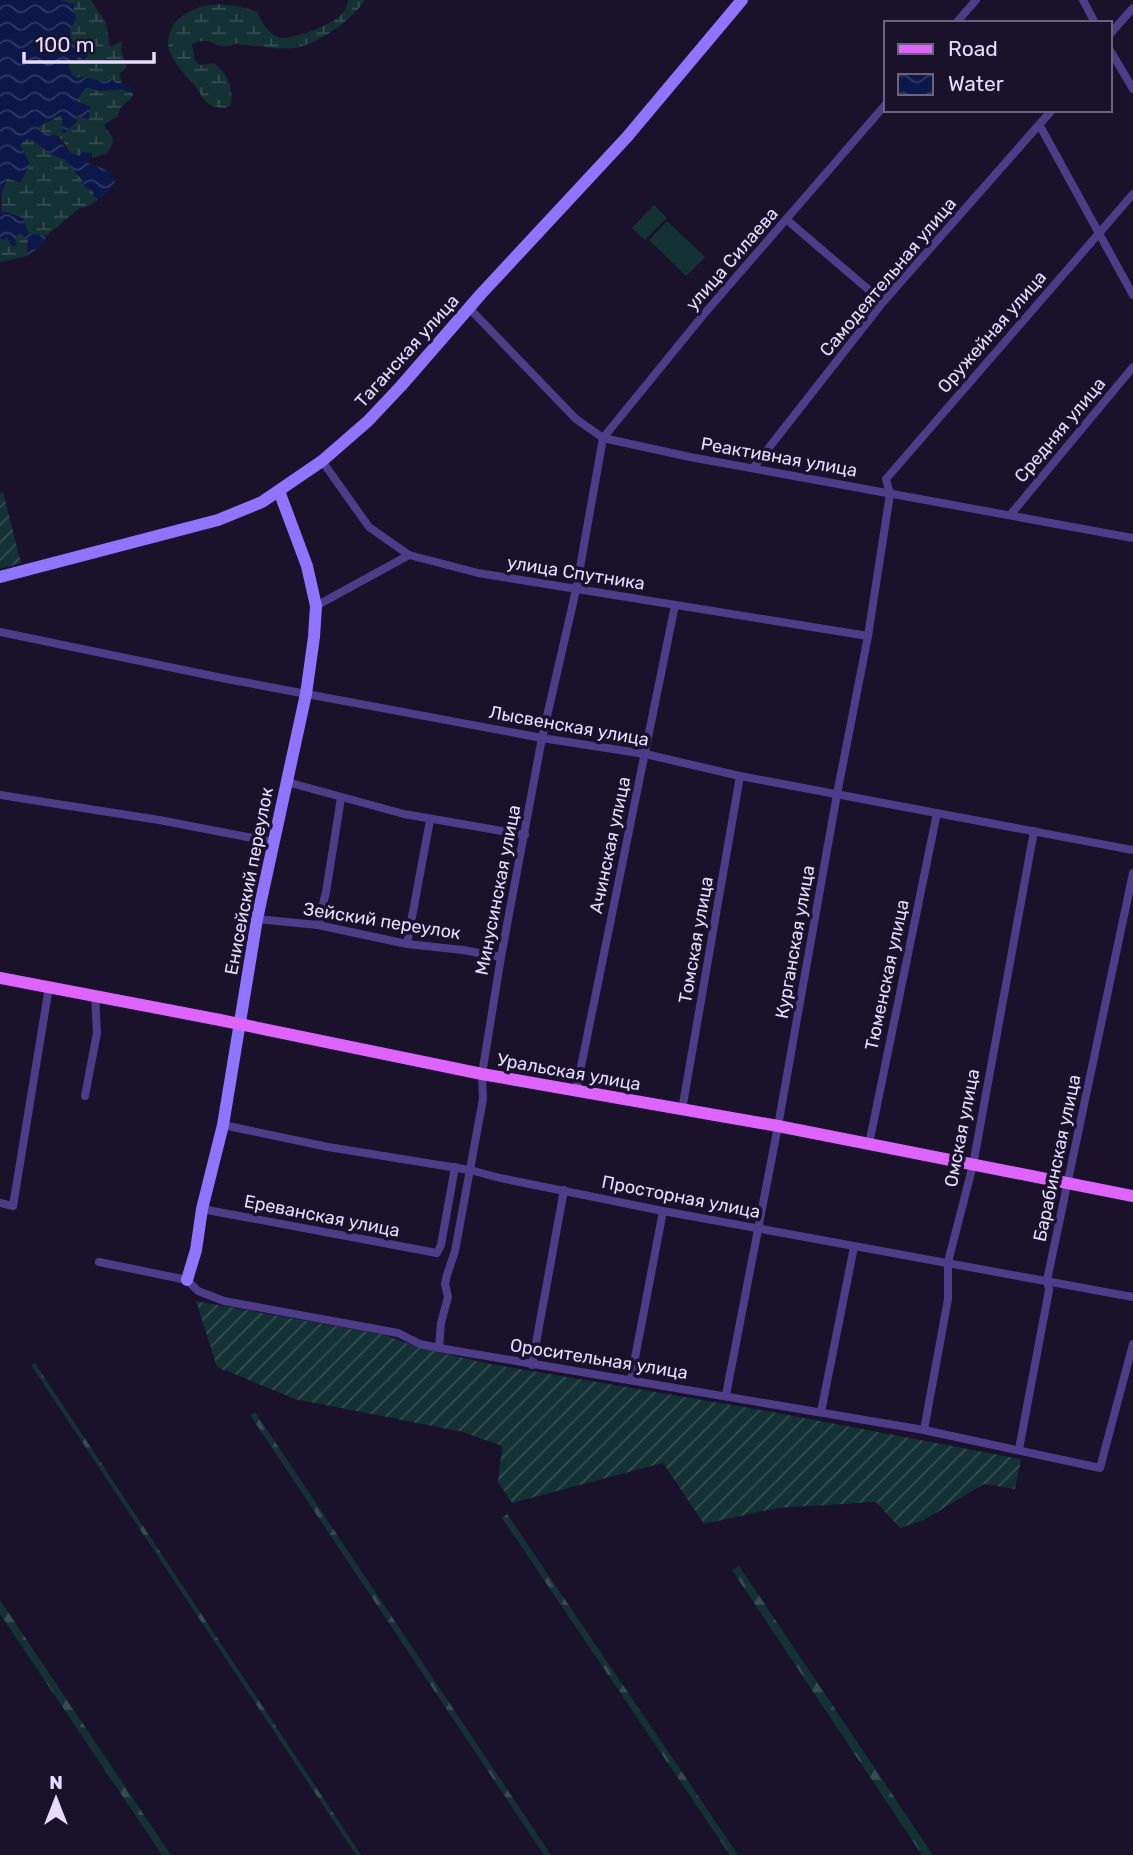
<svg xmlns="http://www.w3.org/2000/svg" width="1133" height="1855" font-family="Rubik,sans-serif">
	<defs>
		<pattern id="forest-firs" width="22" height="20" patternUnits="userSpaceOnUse" patternTransform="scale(1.75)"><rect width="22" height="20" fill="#143135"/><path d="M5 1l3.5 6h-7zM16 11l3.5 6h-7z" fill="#364e53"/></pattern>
		<pattern id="wetland-marsh" width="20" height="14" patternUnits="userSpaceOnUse" patternTransform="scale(1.75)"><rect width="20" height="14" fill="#143135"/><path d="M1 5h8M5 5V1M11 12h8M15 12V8" fill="none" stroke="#364e53"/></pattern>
		<pattern id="garden-furrows" width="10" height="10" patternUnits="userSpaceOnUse" patternTransform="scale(1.75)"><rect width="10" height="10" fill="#143135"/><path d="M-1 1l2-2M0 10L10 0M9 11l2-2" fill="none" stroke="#364e53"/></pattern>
		<pattern id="water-waves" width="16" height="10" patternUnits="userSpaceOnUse" patternTransform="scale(1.75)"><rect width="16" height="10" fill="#0c184a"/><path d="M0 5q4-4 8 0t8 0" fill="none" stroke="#2f3965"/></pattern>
	</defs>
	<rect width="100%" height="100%" fill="#1a112b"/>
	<g fill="url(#forest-firs)">
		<polygon points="35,1363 361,1855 356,1855 31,1365"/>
		<polygon points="255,1412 551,1855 544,1855 250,1415"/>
		<polygon points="507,1514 738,1855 730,1855 502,1518"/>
		<polygon points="739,1566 933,1855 922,1855 732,1570"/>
		<polygon points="0,1600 171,1855 162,1855 0,1614"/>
	</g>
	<g fill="url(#wetland-marsh)">
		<path d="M60 0H91L106 23 110 47 122 41 121 50 127 67 119 74 122 83H116L109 79 104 82 83 77 76 78 72 76 68 66 78 57 86 60V49L75 46C66 33 71 20 74 5Z"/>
		<path d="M348 0H365C354 18 321 42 299 47 280 51 259 46 239 44 234 43 229 47 223 46 210 45 210 36 192 44L195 60 200 65 214 63C227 73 234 89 231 105L226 108C202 107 206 99 194 85 185 75 174 63 169 50 167 42 169 31 174 24 194 0 228 1 257 12 261 21 268 33 278 37 292 41 330 25 341 15 345 11 347 5 348 0Z"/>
		<path d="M86 87 99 91 121 89 133 93V96L120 109 118 116 104 125C112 139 118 137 107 153L92 158V154C65 160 73 150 58 136L41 132 39 126 60 115 62 119V131L74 125 75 115 90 107 75 101Z"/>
		<path d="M27 139 34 140 46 152 64 159 93 191 96 201 89 206 80 208 46 236 28 233 23 218 2 211C0 199 2 190 7 178L21 182 24 154 20 145Z"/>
		<polygon points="18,234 22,234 28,241 27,256 0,262 0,239 7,237 13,247"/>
	</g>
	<g fill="url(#garden-furrows)">
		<polygon points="3,492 21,563 0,569 0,493"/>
		<polygon points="196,1301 385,1335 420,1348 490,1364 778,1413 1021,1459 1015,1489 984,1484 924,1520 900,1528 876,1502 777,1508 704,1524 663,1463 512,1503 498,1482 502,1446 463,1432 295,1399 217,1367"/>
	</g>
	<g fill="#143135">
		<polygon points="654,205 667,218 645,240 632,228"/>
		<polygon points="667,221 705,257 686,276 649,240"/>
	</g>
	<g fill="url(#water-waves)">
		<polygon points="0,0 60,0 73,4 76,20 68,32 75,46 86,48 87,60 78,57 76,62 71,62 68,66 72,75 76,78 83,77 104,82 111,78 116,83 129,85 133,93 121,89 99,91 86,87 76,101 90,107 89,119 76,116 77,121 65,133 62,131 62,119 60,115 39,126 41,132 58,136 67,151 79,156 83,152 92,153 92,158 86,162 111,172 115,182 107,193 96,201 93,191 85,187 82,180 64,159 46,152 34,140 27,139 20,145 30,164 21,182 7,179 0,197"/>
		<polygon points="0,204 2,211 23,218 28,233 46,236 44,244 27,256 28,241 22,234 18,234 15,241 17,244 13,247 7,237 4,240 0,239"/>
	</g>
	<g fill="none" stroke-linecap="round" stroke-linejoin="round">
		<g stroke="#4d3d89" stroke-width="8">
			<polyline points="1083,0 1095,23"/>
			<polyline points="956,23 976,0"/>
			<polyline points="1110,34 1133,8"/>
			<polyline points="1110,50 1133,89"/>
			<polyline points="1040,126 1133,295"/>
			<polyline points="787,220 883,302"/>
			<polyline points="469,308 576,419 603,438 690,457 1133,538"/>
			<polyline points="322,461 369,527 409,555 478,573 868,636"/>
			<polyline points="753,468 883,302 1052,110"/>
			<polyline points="1011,514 1133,367"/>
			<polyline points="316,606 409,555"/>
			<polyline points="0,632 227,679 542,738 645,754 740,776 1133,850"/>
			<polyline points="287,782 404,814 525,835"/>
			<polyline points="0,795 159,820 274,842"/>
			<polyline points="257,919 318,925 407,944 463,950 501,957"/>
			<polyline points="318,925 326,892 341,798"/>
			<polyline points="407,944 430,820"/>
			<polyline points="576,1091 675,605"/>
			<polyline points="85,1096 97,1033 95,995"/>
			<polyline points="682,1110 740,776"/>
			<polyline points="223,1125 328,1147 470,1170 500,1178 663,1211 1133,1297"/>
			<polyline points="869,1144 937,813"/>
			<polyline points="0,1203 13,1206 49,987"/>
			<polyline points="202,1209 437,1253 441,1245 455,1167"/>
			<polyline points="99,1262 187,1280 198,1291 224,1301 398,1333 420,1344 439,1348 924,1430 1100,1468 1133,1344"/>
			<polyline points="439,1348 441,1323 448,1297 445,1284 447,1275 455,1251 483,1099 482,1074 501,957 542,738 576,590 603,438 704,314 886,104"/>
			<polyline points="532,1365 564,1190"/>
			<polyline points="631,1379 663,1211"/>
			<polyline points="726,1395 778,1126 837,794 868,636 890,494 886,479 1133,194"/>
			<polyline points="821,1412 854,1247"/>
			<polyline points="924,1430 948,1299 948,1262 973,1165 1034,831"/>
			<polyline points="1019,1449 1049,1290 1047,1280 1133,873"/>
		</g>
		<g stroke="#8e74fe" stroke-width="12">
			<polyline points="0,577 218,520 262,502 322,461 368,421 401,386 481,294 627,137 742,0"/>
			<polyline points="187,1280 196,1250 202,1209 223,1125 257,919 306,694 314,637 316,606 307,566 279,491"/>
		</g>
		<polyline stroke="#dd64fd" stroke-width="12" points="0,978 220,1020 482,1074 778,1126 1133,1196"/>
	</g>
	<g text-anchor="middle" stroke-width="7" stroke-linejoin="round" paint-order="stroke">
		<g font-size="18" fill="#e5dcff" stroke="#1a112b">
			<text transform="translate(732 259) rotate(-49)" y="6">улица Силаева</text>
			<text transform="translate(888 277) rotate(-50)" y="6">Самодеятельная улица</text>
			<text transform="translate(992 332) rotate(-49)" y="6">Оружейная улица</text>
			<text transform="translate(407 351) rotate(-48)" y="6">Таганская улица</text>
			<text transform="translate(1060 430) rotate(-50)" y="6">Средняя улица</text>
			<text transform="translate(779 457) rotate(10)" y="6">Реактивная улица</text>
			<text transform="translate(576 573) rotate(9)" y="6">улица Спутника</text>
			<text transform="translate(569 726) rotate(10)" y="6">Лысвенская улица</text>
			<text transform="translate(610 845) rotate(-78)" y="6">Ачинская улица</text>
			<text transform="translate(249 881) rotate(-79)" y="6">Енисейский переулок</text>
			<text transform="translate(498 890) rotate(-79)" y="6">Минусинская улица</text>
			<text transform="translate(382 921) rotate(9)" y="6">Зейский переулок</text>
			<text transform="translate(696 940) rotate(-80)" y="6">Томская улица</text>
			<text transform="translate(795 942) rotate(-80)" y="6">Курганская улица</text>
			<text transform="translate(887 975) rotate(-78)" y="6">Тюменская улица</text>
			<text transform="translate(569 1072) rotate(10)" y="6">Уральская улица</text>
			<text transform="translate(962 1128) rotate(-79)" y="6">Омская улица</text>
			<text transform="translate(1057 1158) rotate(-78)" y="6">Барабинская улица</text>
			<text transform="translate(681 1197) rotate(11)" y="6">Просторная улица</text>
			<text transform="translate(322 1216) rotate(11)" y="6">Ереванская улица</text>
			<text transform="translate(599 1359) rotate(9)" y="6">Оросительная улица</text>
		</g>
	</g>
	<rect x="884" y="21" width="228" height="91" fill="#1a112b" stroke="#6b6280" stroke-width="2"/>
	<rect x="898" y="44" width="35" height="10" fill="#dd64fd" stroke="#6b6280" stroke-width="2"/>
	<text x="948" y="56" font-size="21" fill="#e5dcff">Road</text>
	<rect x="898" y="74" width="35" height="21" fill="url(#water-waves)" stroke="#6b6280" stroke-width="2"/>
	<text x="948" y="91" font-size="21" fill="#e5dcff">Water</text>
	<g transform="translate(56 1799)" stroke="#1a112b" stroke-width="5" paint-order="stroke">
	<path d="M0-5L12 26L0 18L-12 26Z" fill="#e5dcff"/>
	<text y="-10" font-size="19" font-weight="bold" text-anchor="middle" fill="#e5dcff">N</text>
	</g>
	<path d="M24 52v10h130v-10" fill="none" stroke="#e5dcff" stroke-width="3.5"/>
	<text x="35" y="52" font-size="21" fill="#e5dcff" stroke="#1a112b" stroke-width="5" paint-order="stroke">100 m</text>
</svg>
